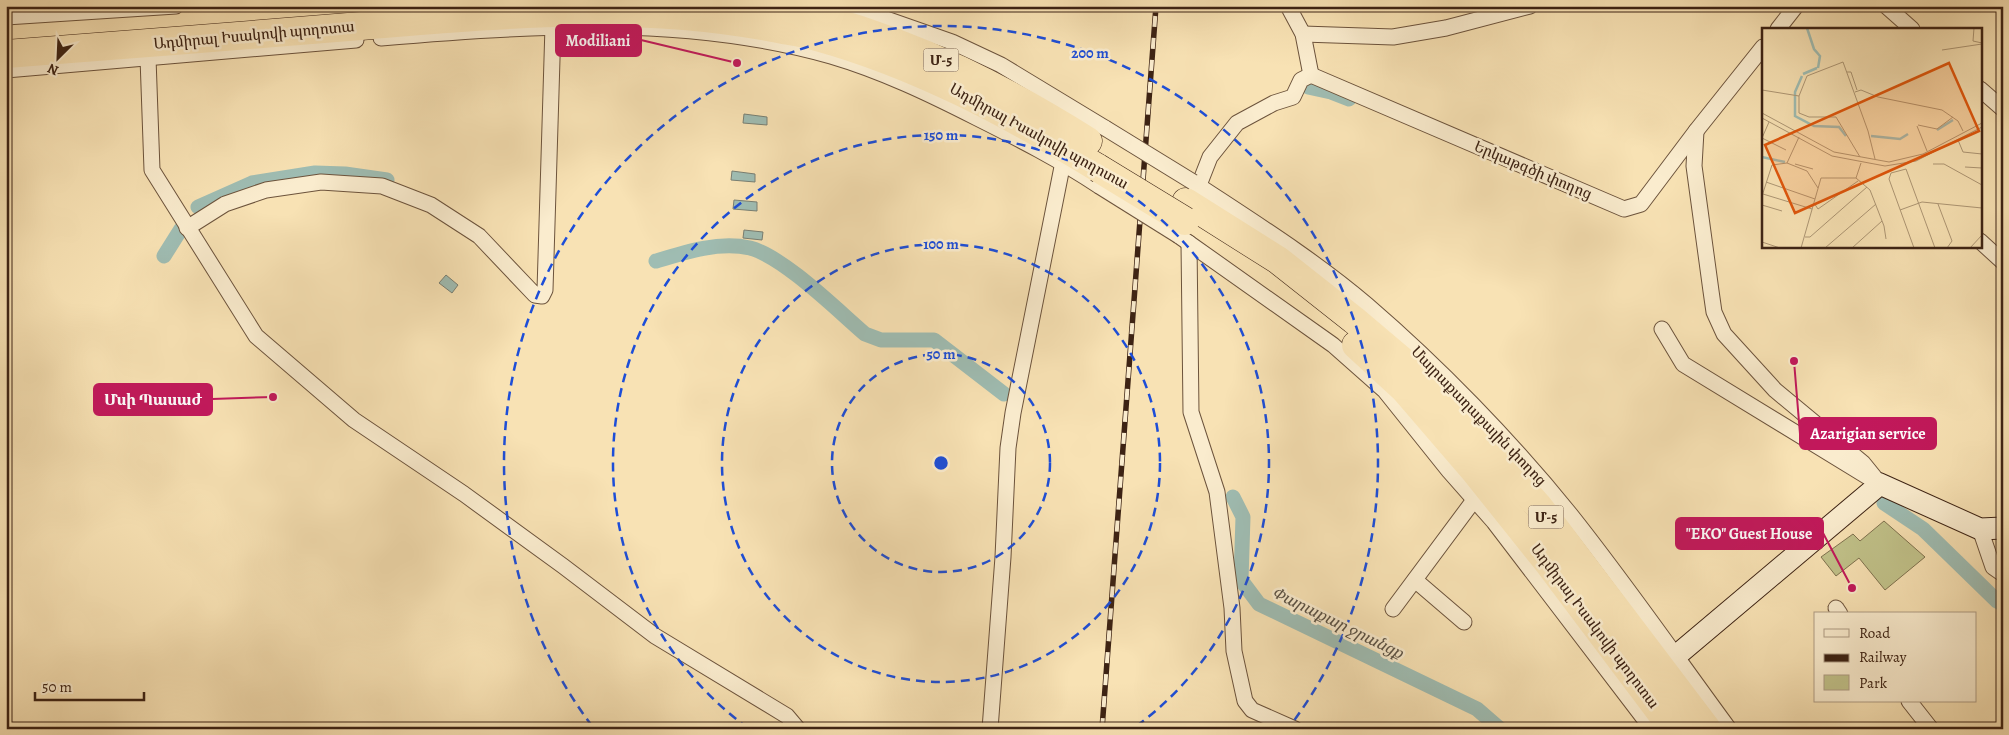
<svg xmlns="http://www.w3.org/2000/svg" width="2009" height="735" font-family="Alegreya,'Noto Serif Armenian',serif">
	<rect width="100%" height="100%" fill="#f8e2b4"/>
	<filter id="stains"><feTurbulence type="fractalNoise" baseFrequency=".004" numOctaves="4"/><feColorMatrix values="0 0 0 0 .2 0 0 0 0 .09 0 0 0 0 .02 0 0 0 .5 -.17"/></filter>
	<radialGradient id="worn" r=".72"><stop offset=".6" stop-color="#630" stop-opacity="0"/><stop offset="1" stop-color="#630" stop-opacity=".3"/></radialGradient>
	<polygon fill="#c1c28a" stroke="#7f724f" points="1884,521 1925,557 1885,590 1859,558 1836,576 1821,557 1853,534 1860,541"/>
	<g fill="#9fbdb3" stroke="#787f73">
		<polygon points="744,114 767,117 767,125 743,123"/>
		<polygon points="732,171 755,174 755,182 731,180"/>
		<polygon points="734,200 757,202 757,211 733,209"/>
		<polygon points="744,230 763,232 762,240 743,238"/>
		<polygon points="446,275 458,285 452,293 439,283"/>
	</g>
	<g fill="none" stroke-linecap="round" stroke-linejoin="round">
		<g stroke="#9fbdb3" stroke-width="15">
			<polyline points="1308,87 1331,92 1349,99"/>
			<polyline points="198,207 252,183 315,173 345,174 387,180"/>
			<polyline points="164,256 181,229"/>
			<path d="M656 261C685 252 719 241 750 248 784 257 837 310 865 334L881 340H934L1004 394"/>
			<polyline points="1233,497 1243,517 1241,580 1259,604 1477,709 1500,729"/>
			<polyline points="1884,503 1923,529 1997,601 2003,604"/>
		</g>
		<g stroke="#6c533c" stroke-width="17">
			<g id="street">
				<polyline points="849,6 952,42 1001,65 1105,128"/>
				<polyline points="1288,6 1303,34 1311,75"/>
				<polyline points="1886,6 1912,29"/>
				<polyline points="6,17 176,6"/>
				<polyline points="1778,29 1796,6"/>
				<polyline points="1303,34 1393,37 1446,28 1530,6"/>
				<path d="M381 38C530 25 686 15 831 56 882 71 930 94 977 118 1019 139 1060 160 1099 186"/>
				<polyline points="148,58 152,170 256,336 354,420 464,494 563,566 655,636 787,716 798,729"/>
				<polyline points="6,70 356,40"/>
				<polyline points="1311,75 1624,209 1641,204 1696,131 1763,47"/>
				<polyline points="1980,89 2003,109"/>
				<polyline points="1696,131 1694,166 1711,291 1714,312 1724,334 1775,390 1863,463 1880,484"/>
				<path d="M1193 182C1252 221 1313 259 1367 305 1438 366 1511 441 1570 514 1625 583 1676 657 1729 729"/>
				<polyline points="1199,185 1210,157 1237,123 1274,103 1293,97 1301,80 1311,75"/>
				<polyline points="187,228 225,204 266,190 321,182 382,186 431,205 479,236 535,295 542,296 545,290 553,26"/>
				<polyline points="1179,236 1333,345 1385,391 1449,471 1494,522 1652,729"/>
				<polyline points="1980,241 2003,262"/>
				<polyline points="1189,243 1191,412 1217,492 1232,608 1234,651 1245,701 1252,710 1295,729"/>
				<polyline points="1662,329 1683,364 1868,477"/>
				<polyline points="1980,529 1993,567 2003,574"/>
				<polyline points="1415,580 1464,622"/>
				<polyline points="1836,608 1840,614"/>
				<polyline points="1393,609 1480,492"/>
				<polyline points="1909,701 1931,729"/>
				<polyline points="990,729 1003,557 1008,448 1013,413 1063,162"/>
			</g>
		</g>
		<g stroke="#3d2314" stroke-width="23">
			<polyline id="secondary" points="1651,677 1880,484 1980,529 2003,528"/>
		</g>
		<g stroke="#3d2314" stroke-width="29">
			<g id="highway">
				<path d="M765 6C784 10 805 13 824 19 919 45 1005 89 1088 141"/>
				<path d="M6 54C128 45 251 35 373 25 509 14 637 2 773 28 787 31 803 33 817 37 918 65 1009 114 1098 168"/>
				<polyline points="1186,202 1278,260 1354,320 1419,375 1482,442 1539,507 1707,729"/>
				<polyline points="1356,345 1405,390 1473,469 1549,564 1673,729"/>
			</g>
		</g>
		<use href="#street" stroke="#faecce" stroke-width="15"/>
		<use href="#secondary" stroke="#faecce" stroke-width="21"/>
		<use href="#highway" stroke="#f8e2b4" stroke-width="28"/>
		<g stroke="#3d2314" stroke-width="5.5">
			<polyline id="rail" points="1102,729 1156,6"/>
		</g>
		<use href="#rail" stroke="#faecce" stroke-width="4" stroke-dasharray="11" stroke-linecap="butt"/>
		<g stroke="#6c533c" stroke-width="17" stroke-linecap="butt">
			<g id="street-bridge">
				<polyline points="1105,128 1193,182"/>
				<polyline points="1099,186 1179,236"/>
			</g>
		</g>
		<g stroke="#3d2314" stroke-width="29" stroke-linecap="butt">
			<polyline id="highway-bridge" points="1098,168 1185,221"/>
		</g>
		<use href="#street-bridge" stroke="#faecce" stroke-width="15"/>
		<use href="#highway-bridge" stroke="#f8e2b4" stroke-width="28"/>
	</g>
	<g fill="none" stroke="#1d4ed8" stroke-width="2.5" stroke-dasharray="9 6">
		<circle cx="941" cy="463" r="109"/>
		<circle cx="941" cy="463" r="219"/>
		<path d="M748 728A328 328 0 1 1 1134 728"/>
		<path d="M592 726A437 437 0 1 1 1290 726"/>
	</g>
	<g text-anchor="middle" stroke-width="5" stroke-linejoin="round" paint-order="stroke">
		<g fill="#faecce" stroke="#765f4c" stroke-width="1">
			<rect x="923.5" y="48.5" width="35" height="23" rx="4"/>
			<rect x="1528.5" y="505.5" width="35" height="23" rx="4"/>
		</g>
		<g font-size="14" font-weight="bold" fill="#3d2314">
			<text x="941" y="65">Մ-5</text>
			<text x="1546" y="522">Մ-5</text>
		</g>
		<g font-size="15" fill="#3d2314" stroke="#faecce">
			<text transform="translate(254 35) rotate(-5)" y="5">Ադմիրալ Իսակովի պողոտա</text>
			<text transform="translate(1039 136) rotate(29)" y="5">Ադմիրալ Իսակովի պողոտա</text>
			<text transform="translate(1533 170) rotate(23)" y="5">Երկաթգծի փողոց</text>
			<text transform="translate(1479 416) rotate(46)" y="5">Մայրաքաղաքային փողոց</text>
			<text transform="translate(1595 626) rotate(53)" y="5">Ադմիրալ Իսակովի պողոտա</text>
		</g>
		<g font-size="16" font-style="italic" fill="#5a5144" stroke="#faecce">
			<text transform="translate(1338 622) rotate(26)" y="6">Փարաքար ջրանցք</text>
		</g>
	</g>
	<g transform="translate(1762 28)">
		<rect width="220" height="220" fill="#f8e2b4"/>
		<path fill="none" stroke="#9fbdb3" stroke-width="2.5" d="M45 0 52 21 58 28 56 40M41 46 55 40M40 48 33 64V88L52 98 77 99 84 108M175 102 191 92M109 108 138 111 146 106M0 129 23 134"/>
		<path fill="none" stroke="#ad9674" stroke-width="1" d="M212 0 211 13 220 15M180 22 220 16M85 44H89L95 62M0 62 37 68M93 64 99 62 116 69 180 82 196 93 201 103M0 85 72 124 127 134 161 126 220 95M0 90 70 128 123 138 154 133 220 99M156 97 175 101 191 89M155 98 165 123M0 110 24 122M0 110 7 94M196 112 201 124 220 126M98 129 74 89H47L37 85V68L45 48 81 34 106 103 113 131M25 135 45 143 56 160M33 136 51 141M171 136H182L220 157M203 139 220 140M144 141 129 145 127 151 152 220M144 141 173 220M94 150 99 135M4 154 53 171M1 166 50 181M0 168 10 137 25 135 37 109M52 175 56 181 96 153M176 176 190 213 185 220M0 177 20 183M138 182 160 174 220 180M43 209H48L105 159M0 214 18 220M39 220 59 150H94L108 162 122 198 124 211M63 220 114 176M90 220 120 193M208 220 220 207"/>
		<path fill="#df560c" fill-opacity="0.15" stroke="#df560c" stroke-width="2.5" d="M187 35 217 103 33 185 3 117Z"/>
		<rect width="220" height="220" fill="none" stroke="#3d2314" stroke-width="2.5"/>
	</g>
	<circle cx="941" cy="463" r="8" fill="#1d4ed8" stroke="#faecce" stroke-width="2.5"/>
	<g font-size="15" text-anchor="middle" font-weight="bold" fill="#1d4ed8" stroke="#faecce" stroke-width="5" stroke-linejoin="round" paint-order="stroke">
		<text x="1090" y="58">200 m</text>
		<text x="941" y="140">150 m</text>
		<text x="941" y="249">100 m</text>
		<text x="941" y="359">50 m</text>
	</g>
	<path fill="none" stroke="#c2185b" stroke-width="2" d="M737 63L641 40M273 397L212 399M1794 361L1800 434M1852 588L1823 533"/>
	<g fill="#c2185b" stroke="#faecce" stroke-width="2">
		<circle cx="737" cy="63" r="5"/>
		<circle cx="273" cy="397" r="5"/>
		<circle cx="1794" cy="361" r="5"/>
		<circle cx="1852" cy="588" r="5"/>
	</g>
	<g fill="#c2185b" stroke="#c2185b" stroke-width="2">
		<rect x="556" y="25" width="85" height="31" rx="5"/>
		<rect x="94" y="384" width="118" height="31" rx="5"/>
		<rect x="1800" y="418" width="136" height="31" rx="5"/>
		<rect x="1676" y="518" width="147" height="31" rx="5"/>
	</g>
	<g font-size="16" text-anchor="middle" font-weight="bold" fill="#fff">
		<text x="598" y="46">Modiliani</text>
		<text x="153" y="405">Մսի Պասաժ</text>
		<text x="1868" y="439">Azarigian service</text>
		<text x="1749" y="539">"ЕКО" Guest House</text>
	</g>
	<rect width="2009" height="735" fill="none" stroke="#f8e2b4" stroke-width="25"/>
	<rect x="8" y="8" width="1994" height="720" fill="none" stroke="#3d2314" stroke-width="2.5"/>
	<rect x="12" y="12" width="1984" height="710" fill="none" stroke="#3d2314"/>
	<rect x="1814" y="612" width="162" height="90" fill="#faecce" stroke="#ae9c84"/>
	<rect x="1824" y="629" width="25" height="8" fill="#faecce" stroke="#ae9c84"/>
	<text x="1859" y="638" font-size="15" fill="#3d2314">Road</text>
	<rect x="1824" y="654" width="25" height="8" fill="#3d2314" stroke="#ae9c84"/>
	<text x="1859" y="662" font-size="15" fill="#3d2314">Railway</text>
	<rect x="1824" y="675" width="25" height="15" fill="#c1c28a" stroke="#ae9c84"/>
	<text x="1859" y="688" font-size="15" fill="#3d2314">Park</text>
	<g transform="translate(58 58) rotate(204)" stroke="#faecce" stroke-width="4" paint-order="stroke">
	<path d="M0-4L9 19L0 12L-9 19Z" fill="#3d2314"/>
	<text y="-8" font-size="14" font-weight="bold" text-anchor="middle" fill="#3d2314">N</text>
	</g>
	<path d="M35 692v8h109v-8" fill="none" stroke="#3d2314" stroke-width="2.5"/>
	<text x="42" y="692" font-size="15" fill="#3d2314" stroke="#faecce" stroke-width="4" paint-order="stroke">50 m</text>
	<rect width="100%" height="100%" filter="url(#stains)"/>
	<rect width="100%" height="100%" fill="url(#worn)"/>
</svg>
